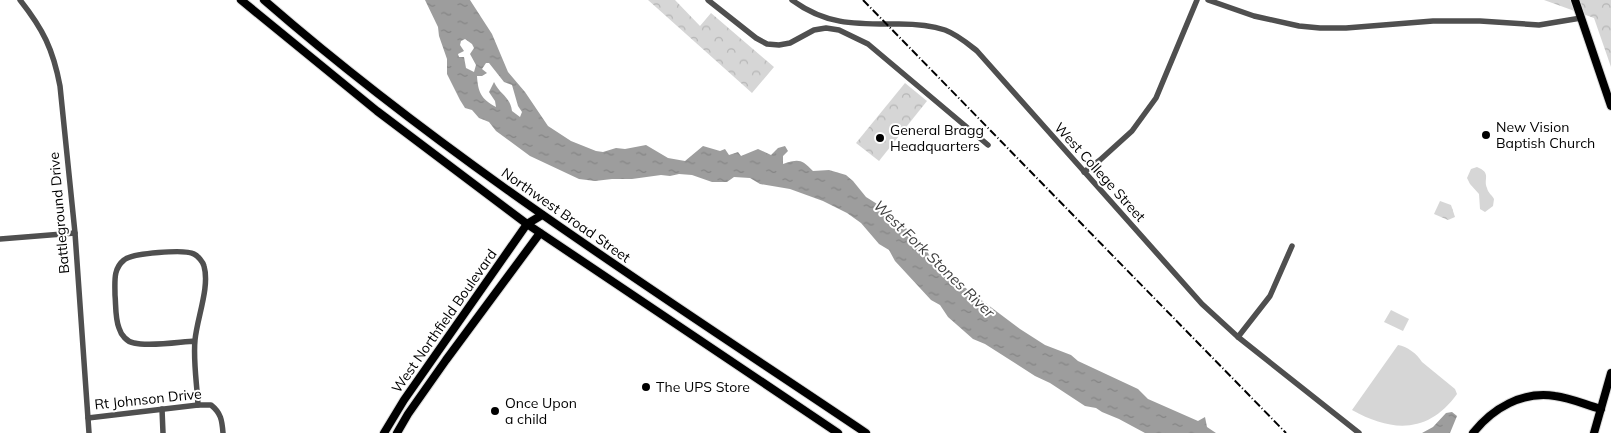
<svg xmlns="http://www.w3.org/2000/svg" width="1611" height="433" font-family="Mulish,sans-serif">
	<defs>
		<pattern id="park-crowns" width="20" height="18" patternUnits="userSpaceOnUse" patternTransform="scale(1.25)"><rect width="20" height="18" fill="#d6d6d6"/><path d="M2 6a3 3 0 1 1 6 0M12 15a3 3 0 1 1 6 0" fill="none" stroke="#b6b6b6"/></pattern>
		<pattern id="water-ripples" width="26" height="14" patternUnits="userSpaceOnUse" patternTransform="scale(1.25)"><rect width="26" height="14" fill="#9d9d9d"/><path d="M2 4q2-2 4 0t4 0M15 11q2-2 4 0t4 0" fill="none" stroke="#858585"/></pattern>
	</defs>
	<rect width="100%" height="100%" fill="#fff"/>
	<g fill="#d6d6d6">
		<path d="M1477 167C1492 173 1483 179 1487 188 1488 193 1492 195 1494 199L1493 206 1485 212 1480 209 1479 194 1470 184 1467 178 1471 169Z"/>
		<polygon points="1391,310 1409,319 1403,331 1384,322"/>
		<path d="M1398 345C1407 346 1417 354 1422 362L1455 389 1457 394C1429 433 1393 433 1352 410Z"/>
	</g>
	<g fill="url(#park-crowns)">
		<polygon points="648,0 675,0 700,26 711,13 774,67 752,93"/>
		<polygon points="1544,0 1611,0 1611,67 1594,18"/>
		<polygon points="905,83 927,101 879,161 856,143"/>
		<polygon points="1440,201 1451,205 1455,217 1448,220 1434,214"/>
	</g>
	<g fill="url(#water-ripples)" fill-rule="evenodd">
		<path d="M425 0H470L492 34 508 72 525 92 548 126 571 141 596 151 603 152 616 148 625 149 646 145 668 158 685 161 703 146 720 151 725 149 729 155 738 152 741 156 758 149 771 155 778 148 785 146 788 151 783 156V164C799 159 801 159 813 171L829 170 846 175 853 181 866 197 882 207 924 244 929 255 968 290 1020 329 1045 345 1071 355 1078 361 1138 389 1148 399 1198 421 1205 417 1207 427 1216 433H1145L1119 419 1102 412 1096 408 1085 406 1050 383 1035 376 985 344 973 339 948 317 940 305 931 300 895 261 889 250 879 244 861 223 847 213 823 201 790 189 760 184 750 178 734 177 727 182H712L692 175 679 174 670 176 661 175 632 179H612L595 181 579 179 530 156 496 131 489 122 479 118 472 110 465 108 460 100 447 74V59L439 36 438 27ZM465 39 472 44 474 48 470 54 476 65 474 72 466 68 464 57H459L458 54 464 51 460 45 461 41ZM489 63 504 82 512 85 518 106 522 112 520 117 512 111C510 96 500 95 494 82L489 92 495 101 496 107C481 99 478 92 477 76H482L487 73 482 69 486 63Z"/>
		<polygon points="1452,412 1457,416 1450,433 1422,433 1433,427 1446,413"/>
	</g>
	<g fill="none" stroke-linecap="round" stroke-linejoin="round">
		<g stroke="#dbdbdb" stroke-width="10">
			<g id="major">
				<polyline points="241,0 377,111 527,224 838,433"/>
				<path d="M264 0C450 162 661 295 866 433"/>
				<polyline points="1575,0 1611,106"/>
				<polyline points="384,433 404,400 527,224 542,215"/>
				<polyline points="397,433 408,414 446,360 540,233"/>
				<path d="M1473 433C1493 408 1522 391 1555 396 1571 398 1586 405 1601 409"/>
				<polyline points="1594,433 1611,373"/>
			</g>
		</g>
		<g stroke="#4f4f4f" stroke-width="5.5">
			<path d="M20 0C43 29 53 49 60 86L75 233 89 433"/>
			<polyline points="708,0 756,38 767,44 779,45 790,43 814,30 826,28 839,30 868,44 988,145"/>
			<path d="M792 0C827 26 858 24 899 24 915 24 930 25 945 30 958 35 967 43 977 51L1202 304 1238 337 1359 433"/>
			<polyline points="1208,0 1254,16 1299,26 1320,28 1346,28 1433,21 1480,21 1539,25 1581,18"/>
			<polyline points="1084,172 1100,160 1132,131 1156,98 1197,0"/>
			<polyline points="0,239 75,233"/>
			<polyline points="1238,337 1270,296 1292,246"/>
			<path d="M195 341C179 342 150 347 134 343 127 342 121 335 119 328 115 318 116 305 115 295 115 281 113 269 124 260 132 253 185 249 194 254 198 256 203 262 204 266 210 287 197 318 195 340 193 361 197 384 198 405"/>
			<polyline points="162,409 163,433"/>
			<path d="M88 418 198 405H211C221 413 222 420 223 433"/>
		</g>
		<use href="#major" stroke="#000" stroke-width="8"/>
		<polyline stroke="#000" stroke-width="2" stroke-dasharray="8 2.5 1 2.5" stroke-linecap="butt" points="863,0 1286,433"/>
	</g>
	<g fill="#000" stroke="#fff" stroke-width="2">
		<circle cx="1486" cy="135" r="5"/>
		<circle cx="880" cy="138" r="5"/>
		<circle cx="646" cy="387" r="5"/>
		<circle cx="495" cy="411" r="5"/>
	</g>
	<g text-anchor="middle" stroke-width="4" stroke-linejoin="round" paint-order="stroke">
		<g font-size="14" fill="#000" stroke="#fff" text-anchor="start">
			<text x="1496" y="132">New Vision<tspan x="1496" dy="16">Baptish Church</tspan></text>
			<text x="890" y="135">General Bragg<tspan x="890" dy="16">Headquarters</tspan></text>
			<text x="656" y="392">The UPS Store</text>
			<text x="505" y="408">Once Upon<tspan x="505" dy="16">a child</tspan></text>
		</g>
		<g font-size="14" fill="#000" stroke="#fff">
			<text transform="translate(1100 172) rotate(48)" y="5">West College Street</text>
			<text transform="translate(59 213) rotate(-95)" y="5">Battleground Drive</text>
			<text transform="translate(566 215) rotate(35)" y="5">Northwest Broad Street</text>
			<text transform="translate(444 321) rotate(-55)" y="5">West Northfield Boulevard</text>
			<text transform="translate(148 399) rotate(-6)" y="5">Rt Johnson Drive</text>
		</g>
		<g font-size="15" font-style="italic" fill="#3e3e3e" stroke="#fff">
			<text transform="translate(934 259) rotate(44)" y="5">West Fork Stones River</text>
		</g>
	</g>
</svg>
